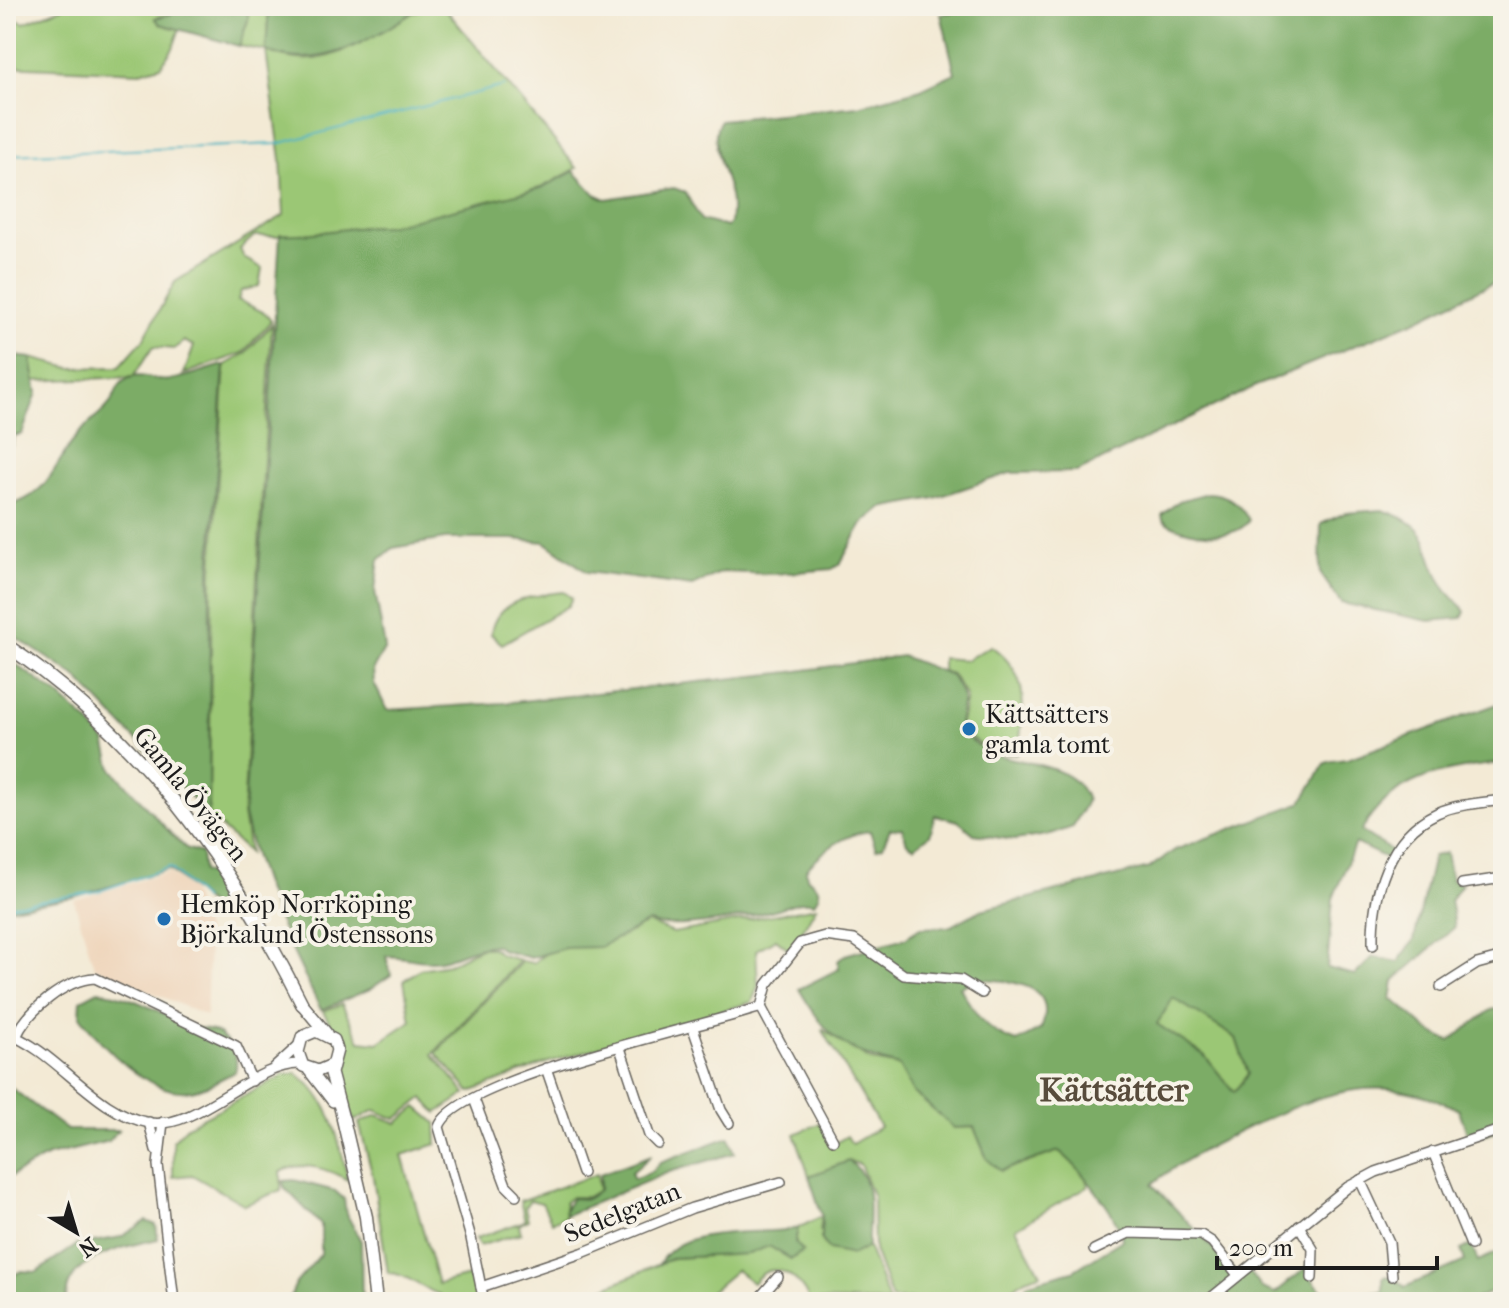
<svg xmlns="http://www.w3.org/2000/svg" width="1509" height="1308" font-family="'IM FELL French Canon',serif">
	<rect width="100%" height="100%" fill="#f7f3e8"/>
	<filter id="ink" filterUnits="userSpaceOnUse"><feTurbulence type="fractalNoise" baseFrequency=".0125" numOctaves="2"/><feDisplacementMap in="SourceGraphic" scale="16" xChannelSelector="R" yChannelSelector="G"/><feConvolveMatrix kernelMatrix="1 2 1 2 8 2 1 2 1" color-interpolation-filters="sRGB"/></filter>
	<filter id="wash" filterUnits="userSpaceOnUse"><feTurbulence type="fractalNoise" baseFrequency=".006" numOctaves="4" result="noise"/><feDisplacementMap in="SourceGraphic" scale="32" xChannelSelector="R" yChannelSelector="G"/><feGaussianBlur stdDeviation="1.8" result="paint"/><feColorMatrix in="noise" values="0 0 0 0 0 0 0 0 0 0 0 0 0 0 0 0 0 1.4 0 .05"/><feComposite in="paint" operator="in"/></filter>
	<g filter="url(#wash)">
		<rect width="100%" height="100%" fill="#f3ead5"/>
		<polygon fill="#efd6bc" points="169,872 191,891 209,940 206,1016 94,967 74,900"/>
		<g fill="#9bc775" stroke="#5c7248" stroke-width="2">
			<polygon points="66,6 166,6 172,14 156,18 160,24 180,28 173,48 161,66 140,72 6,66 6,16 24,23"/>
			<path d="M248 6H269L266 51C349 85 381 6 443 6L577 168 541 188 387 227 368 226 312 236H254L240 249 244 258 262 268 259 286 241 291 238 300 265 313 271 321 243 353 184 374 194 346 184 341 174 349 153 347 133 377 33 381 31 358 71 368 119 367 143 340 175 282 284 215 281 159 266 51 239 46 248 20Z"/>
			<polygon points="272,324 243,814 249,853 209,816 212,571 225,365 245,354"/>
			<path d="M564 592 572 598 568 606 502 644 491 634C495 599 534 595 564 592Z"/>
			<path d="M991 646C1033 676 1023 709 1018 754 992 754 979 745 960 729L966 697 952 674 942 671V658L966 660Z"/>
			<polygon points="816,907 791,951 776,939 756,950 758,986 752,1002 546,1063 470,1092 436,1053 522,961 533,963 550,950 644,921 673,933"/>
			<polygon points="480,948 493,948 501,955 520,960 433,1054 466,1094 437,1113 423,1098 396,1119 375,1110 354,1121 338,1080 345,1056 343,1046 323,1011 342,1004 360,1041 378,1043 411,1021 404,981 420,969 449,964"/>
			<polygon points="1173,997 1236,1038 1248,1074 1233,1093 1204,1055 1156,1024"/>
			<polygon points="822,1029 872,1061 899,1066 913,1091 954,1128 974,1127 987,1159 1015,1167 1059,1151 1084,1172 1088,1186 1016,1228 1041,1274 1025,1279 995,1302 892,1299 874,1250 873,1197 860,1164 848,1161 809,1176 795,1134 820,1123 832,1145 847,1136 852,1144 880,1127"/>
			<path d="M296 1073C333 1099 338 1139 348 1180 327 1169 304 1160 281 1172V1190L245 1205 192 1175 173 1177V1141L187 1126 284 1075Z"/>
			<path d="M417 1107 436 1123 437 1144 402 1155 438 1284 476 1274 479 1302H445L439 1294C420 1289 407 1273 388 1273L373 1177 359 1123 377 1115 397 1123Z"/>
			<polygon points="597,1174 599,1190 587,1197 571,1197 565,1202 565,1217 552,1222 542,1203 530,1200 525,1207 528,1220 519,1225 521,1233 479,1246 476,1238 525,1221 520,1201"/>
			<path d="M822 1216 820 1231 861 1251 868 1246 889 1302 809 1300C800 1277 773 1256 753 1283L736 1270 698 1302H613L620 1292 608 1302H572L673 1258 737 1254 769 1246 791 1259 803 1251 795 1242 798 1228Z"/>
		</g>
		<g fill="#7cac66" stroke="#4c6441" stroke-width="2" fill-rule="evenodd">
			<polygon points="166,6 248,6 248,20 239,46 160,24 155,18 171,14"/>
			<path d="M269 6H423C376 36 323 74 266 51Z"/>
			<path d="M996 6H1503V278L1415 321 1258 385 1077 472 1010 473 935 498 881 508 862 524 840 564 832 569 775 574 722 572 692 586 587 572 545 542 513 539H445L393 548 379 560 375 591 385 648 373 669 374 683 387 710 503 703 791 672 902 656 951 675 963 697 958 731C970 740 982 749 996 754 1026 765 1077 764 1087 801L1073 827 1053 834 1015 840 974 834 958 821 935 815 930 835 914 847 907 843 902 828 890 829 883 846 876 849 870 831C844 834 824 850 806 869L807 877 818 888 819 896 814 903C800 899 791 905 778 909 750 917 675 932 649 922L600 947 565 948 531 958 501 950 496 945C476 946 464 953 445 959 425 965 407 956 386 956L391 975 370 989 321 1010C290 946 258 885 244 815L280 234C320 236 351 225 387 226L541 188 574 171 595 194 606 199 674 188 685 192 701 220 727 227 730 223C731 215 732 205 730 196 727 176 706 140 721 120L858 106 921 89 955 73 941 14Z"/>
			<polygon points="6,355 31,358 37,393 22,434 14,436 12,445 6,441"/>
			<path d="M224 365 210 572 209 816 75 676 6 631V507C51 494 51 468 77 436 87 423 103 414 111 402 117 393 117 383 129 378 143 372 157 383 171 380 188 377 207 369 224 365Z"/>
			<path d="M1208 493C1229 494 1238 503 1249 520 1236 543 1181 535 1163 520L1162 515 1179 501Z"/>
			<path d="M1382 510C1440 528 1419 549 1445 588 1451 597 1460 603 1465 612L1462 618 1429 621 1341 603 1320 573 1321 524 1345 513Z"/>
			<polygon points="6,657 57,694 87,721 105,741 112,769 174,837 186,848 201,853 203,872 212,874 222,891 214,909 169,869 73,897 6,909 6,757 14,738 6,734"/>
			<path d="M1503 702V763C1443 770 1394 775 1361 831L1394 852 1390 860 1355 843 1333 899 1327 968 1355 975 1373 957 1398 962 1414 940 1433 856 1446 853 1451 880 1462 884 1450 901 1455 927 1394 981 1391 999C1416 1015 1421 1031 1450 1041L1491 1010 1503 1008V1129L1469 1139 1459 1110C1380 1069 1322 1093 1247 1128 1212 1145 1182 1160 1152 1184L1238 1275 1247 1269 1262 1288 1275 1293 1312 1263V1279L1325 1295 1383 1292V1277L1392 1276 1405 1287 1465 1261 1461 1250 1471 1245 1478 1261 1503 1250V1281L1494 1291 1469 1302H1015L1028 1283 1073 1271 1122 1240C1121 1218 1077 1165 1059 1151L1001 1171 987 1159 974 1127 954 1128 913 1092 899 1066C844 1052 828 1038 799 989L839 969 838 961 845 955 905 938 920 928 949 927 981 910 1149 868 1175 850 1300 803C1310 793 1322 765 1326 763 1331 760 1341 760 1347 759ZM977 979C1009 980 1060 983 1041 1029L1017 1042C987 1033 975 1015 960 987ZM1173 998 1236 1038 1248 1074 1234 1092 1204 1055 1157 1024Z"/>
			<path d="M98 991C132 995 159 1013 191 1026 200 1030 213 1028 220 1035 232 1046 240 1057 235 1072 221 1078 204 1090 189 1091 147 1095 102 1046 80 1016L81 1000Z"/>
			<polygon points="6,1084 67,1130 118,1130 109,1141 48,1156 6,1179"/>
			<polygon points="729,1137 735,1153 669,1172 566,1215 564,1211 572,1198 587,1199 600,1189 600,1174 652,1155 631,1173 634,1179 652,1171 660,1162"/>
			<path d="M849 1161C877 1180 867 1217 868 1246L852 1255 829 1250 821 1239 822 1216 809 1176Z"/>
			<polygon points="294,1180 335,1191 344,1199 346,1213 361,1241 362,1302 288,1302 296,1283 321,1254 321,1225 284,1187 283,1181"/>
			<path d="M146 1221 156 1225 158 1239C125 1246 64 1258 66 1302H6V1278L22 1271 37 1272 77 1245 121 1237Z"/>
			<path d="M798 1228 795 1242 803 1251 791 1259 769 1246 749 1254 673 1258 659 1264C682 1221 762 1237 798 1228Z"/>
		</g>
		<g fill="none" stroke-linecap="round" stroke-linejoin="round">
			<g stroke="#44b1c1" stroke-width="2">
				<polyline points="6,155 277,144 504,86"/>
				<polyline points="6,906 100,891 170,867 203,900"/>
			</g>
		</g>
	</g>
	<g filter="url(#ink)">
		<g fill="none" stroke-linecap="round" stroke-linejoin="round">
			<g stroke="#67645d" stroke-width="12">
				<g id="minor">
					<polyline points="1462,884 1503,878"/>
					<path d="M1373 945C1372 895 1388 836 1437 813 1457 804 1481 803 1503 800"/>
					<polyline points="1441,987 1477,964 1503,957"/>
					<polyline points="761,1007 767,985 800,943 825,936 854,940 904,975 961,980 982,993"/>
					<polyline points="693,1028 721,1110 729,1123"/>
					<path d="M6 1033C59 1052 93 1113 150 1123 198 1130 255 1061 302 1064"/>
					<path d="M16 1037C27 1011 66 979 95 978L236 1046 252 1081"/>
					<polyline points="620,1048 649,1135 658,1144"/>
					<polyline points="274,1068 298,1046"/>
					<polyline points="546,1068 582,1173"/>
					<polyline points="474,1099 506,1185 516,1195"/>
					<polyline points="149,1122 156,1150"/>
					<polyline points="163,1122 158,1165 174,1302"/>
					<polyline points="1433,1152 1471,1245"/>
					<polyline points="1360,1180 1389,1242 1392,1276"/>
					<polyline points="1299,1226 1313,1249 1312,1278"/>
					<polyline points="1094,1250 1129,1233 1201,1235 1212,1242 1238,1275"/>
					<polyline points="481,1287 582,1253 692,1208 781,1182"/>
					<path d="M484 1302 471 1238 439 1127C455 1079 706 1026 761 1007L833 1140"/>
					<polyline points="756,1302 778,1277"/>
					<polyline points="1206,1302 1348,1187 1376,1172 1503,1129"/>
				</g>
			</g>
			<g stroke="#67645d" stroke-width="14">
				<g id="tertiary">
					<polyline points="302,1004 326,1033"/>
					<polyline points="332,1065 318,1071 303,1066 298,1052 302,1037 316,1031 334,1040 337,1050 331,1073 343,1119"/>
					<polyline points="309,1070 333,1101"/>
				</g>
			</g>
			<g stroke="#67645d" stroke-width="15">
				<g id="secondary">
					<path d="M6 645C139 735 231 862 302 1004"/>
					<polyline points="343,1119 366,1217 376,1302"/>
				</g>
			</g>
			<use href="#minor" stroke="#fff" stroke-width="9"/>
			<use href="#tertiary" stroke="#fff" stroke-width="11"/>
			<use href="#secondary" stroke="#fff" stroke-width="12"/>
		</g>
	</g>
	<g fill="#1f6fb2" stroke="#f7f3e8" stroke-width="3">
		<circle cx="969" cy="729" r="8"/>
		<circle cx="164" cy="919" r="8"/>
	</g>
	<g text-anchor="middle" stroke-width="8" stroke-linejoin="round" paint-order="stroke">
		<g font-size="26" fill="#1c1c1c" stroke="#f7f3e8" text-anchor="start">
			<text x="985" y="723">Kättsätters<tspan x="985" dy="30">gamla tomt</tspan></text>
			<text x="180" y="913">Hemköp Norrköping<tspan x="180" dy="30">Björkalund Östenssons</tspan></text>
		</g>
		<g font-size="26" fill="#1c1c1c" stroke="#f7f3e8">
			<text transform="translate(191 794) rotate(51)" y="9">Gamla Övägen</text>
			<text transform="translate(622 1212) rotate(-22)" y="9">Sedelgatan</text>
		</g>
		<g font-size="34" font-weight="bold" fill="#584c3c" stroke="#f7f3e8">
			<text x="1114" y="1101">Kättsätter</text>
		</g>
	</g>
	<rect width="1509" height="1308" fill="none" stroke="#f7f3e8" stroke-width="32"/>
	<g transform="translate(76 1232) rotate(142)" stroke="#f7f3e8" stroke-width="6" paint-order="stroke">
	<path d="M0-6L14 30L0 20L-14 30Z" fill="#1c1c1c"/>
	<text y="-12" font-size="22" font-weight="bold" text-anchor="middle" fill="#1c1c1c">N</text>
	</g>
	<path d="M1217 1256v12h220v-12" fill="none" stroke="#1c1c1c" stroke-width="4"/>
	<text x="1229" y="1256" font-size="24" fill="#1c1c1c" stroke="#f7f3e8" stroke-width="6" paint-order="stroke">200 m</text>
</svg>
